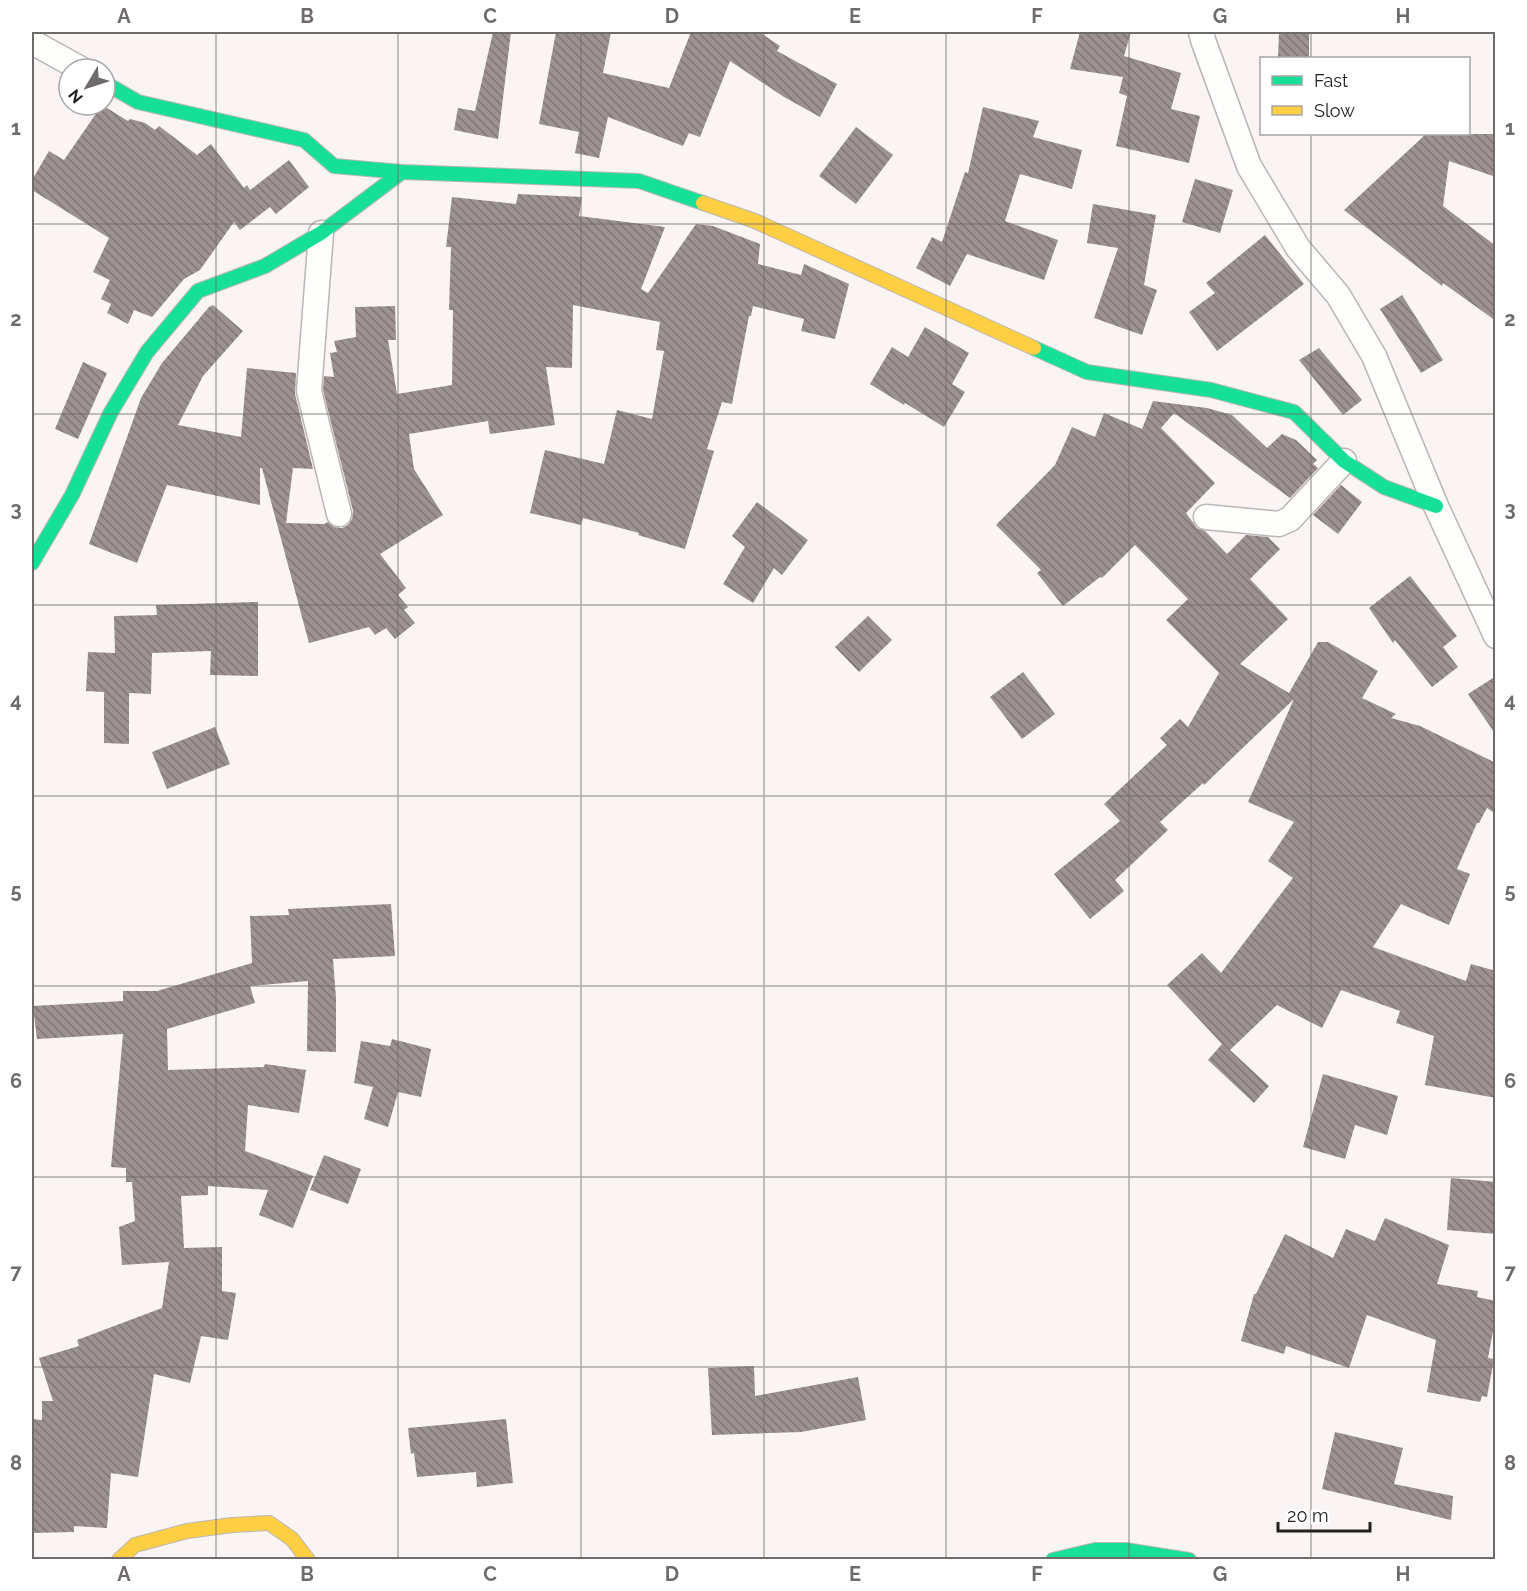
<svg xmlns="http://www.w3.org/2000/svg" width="1527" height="1591" font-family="Raleway,sans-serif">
	<defs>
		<pattern id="building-back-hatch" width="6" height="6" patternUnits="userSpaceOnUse" patternTransform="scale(1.5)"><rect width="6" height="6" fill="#9d9192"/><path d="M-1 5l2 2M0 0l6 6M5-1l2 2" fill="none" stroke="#807677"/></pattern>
	</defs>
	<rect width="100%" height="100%" fill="#faf5f4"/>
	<g fill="url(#building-back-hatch)">
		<polygon points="493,32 511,32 498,139 454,130 458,108 475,111"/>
		<polygon points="556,32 611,32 603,73 669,88 691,32 759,32 780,46 777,51 837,84 820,117 784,97 730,61 700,137 689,133 683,146 608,117 599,158 575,153 579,132 539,124"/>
		<polygon points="1080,32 1131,32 1124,56 1181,73 1171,109 1200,116 1189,163 1116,146 1127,96 1119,93 1123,77 1070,69"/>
		<polygon points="1279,32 1309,32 1309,58 1278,58"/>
		<polygon points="102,105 128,121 130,119 145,123 155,130 159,126 197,155 211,144 244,188 247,185 250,190 289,160 309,187 276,214 270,207 240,230 234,222 200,270 184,279 152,317 134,310 128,324 107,313 111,304 101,299 110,280 93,272 109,238 32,190 32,180 49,151 64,160"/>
		<polygon points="983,107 1039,121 1033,137 1082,150 1072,189 1020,174 1005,221 1058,240 1044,280 967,254 950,286 916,268 932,237 942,242 965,172 968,173"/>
		<polygon points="856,127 893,155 856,204 819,176"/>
		<polygon points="1426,134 1496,134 1496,177 1449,161 1443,206 1496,246 1496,321 1443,283 1442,286 1344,210"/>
		<polygon points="1195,179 1233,190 1220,233 1182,222"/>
		<polygon points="518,194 582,197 579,216 665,227 641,289 648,293 696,224 713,226 760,244 758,264 801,275 804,264 849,284 835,339 801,331 804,319 753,306 751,316 749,316 732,404 722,402 707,449 714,451 685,549 638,535 639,533 583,518 581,525 530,513 545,450 604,464 617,410 652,419 664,351 656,350 660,322 573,305 572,368 546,367 555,425 490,434 488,421 409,434 414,469 443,515 380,554 406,588 398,595 408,607 404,610 415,623 395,639 386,628 375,635 369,627 309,643 262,468 260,468 260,505 167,485 137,563 89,544 141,398 162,363 209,307 213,305 243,331 203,376 178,425 241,437 247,368 296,373 295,394 313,469 293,468 286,523 324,524 328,522 334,527 342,528 348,525 352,519 353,511 323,390 324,376 334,377 330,353 337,352 334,341 356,337 355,307 395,306 396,340 388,340 397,394 452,385 453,310 449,310 451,247 446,247 452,197 516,204"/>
		<polygon points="1093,204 1156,215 1144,285 1157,290 1142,335 1094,318 1118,248 1087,243"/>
		<polygon points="1265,235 1304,284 1217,351 1189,312 1215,293 1206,283"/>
		<polygon points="1402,295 1443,360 1421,373 1380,309"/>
		<polygon points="925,327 969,353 952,384 965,392 944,427 905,403 904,405 870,384 892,347 908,357"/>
		<polygon points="1319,348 1362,400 1343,415 1299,360"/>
		<polygon points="83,362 107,373 78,439 55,429"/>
		<polygon points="1153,401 1207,408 1232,415 1267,448 1282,434 1296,440 1317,460 1313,464 1318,468 1290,498 1174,413 1161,428 1215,483 1186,513 1197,528 1205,531 1227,554 1246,535 1268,537 1280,549 1250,579 1288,619 1240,664 1289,693 1318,642 1328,642 1378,671 1362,698 1396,714 1391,718 1420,726 1496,763 1496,814 1487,808 1479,823 1477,823 1457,869 1470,874 1449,925 1401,904 1373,947 1466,981 1471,964 1496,971 1496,1098 1425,1085 1434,1036 1396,1023 1400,1011 1341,990 1322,1028 1277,1005 1230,1050 1269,1086 1254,1103 1208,1060 1222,1044 1167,985 1202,953 1221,973 1293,878 1268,861 1294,822 1248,802 1294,699 1204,785 1203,783 1160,822 1168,830 1115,880 1124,891 1090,919 1054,874 1120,821 1104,804 1167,745 1160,738 1180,719 1188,727 1219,673 1166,620 1188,599 1135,545 1102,578 1100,577 1063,606 1037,573 1041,570 996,525 1055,465 1072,427 1095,437 1104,413 1142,429"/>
		<polygon points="1341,485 1362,502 1338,534 1313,515"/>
		<polygon points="757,502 808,540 782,575 774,568 753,603 723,584 745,547 732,536"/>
		<polygon points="1410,576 1457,636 1443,647 1458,667 1432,687 1395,640 1393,643 1369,608"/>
		<polygon points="258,602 258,676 210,675 211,651 152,653 151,694 129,693 129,744 104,743 104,692 86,691 88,652 115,653 114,616 157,615 156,605"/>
		<polygon points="868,616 892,640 859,672 835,647"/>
		<polygon points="1023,672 1055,714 1022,739 990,697"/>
		<polygon points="1496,676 1496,735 1468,694"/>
		<polygon points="215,727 230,764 167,789 152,752"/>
		<polygon points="391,904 395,956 333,959 336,998 336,1052 307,1051 308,981 250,986 255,1003 167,1029 168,1070 264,1067 265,1064 306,1070 299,1113 248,1105 245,1151 313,1176 293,1228 259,1215 268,1190 208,1186 208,1195 181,1196 184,1248 222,1247 222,1291 236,1293 228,1340 201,1336 190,1383 154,1374 138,1477 111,1473 107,1528 74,1526 74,1532 32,1533 32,1419 42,1420 42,1401 53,1401 39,1358 79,1346 77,1340 162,1308 169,1262 122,1265 119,1227 135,1221 132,1182 126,1182 126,1168 111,1167 123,1034 37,1039 33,1006 123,1001 123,991 157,991 252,963 250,916 289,915 288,909"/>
		<polygon points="392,1039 431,1049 421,1097 398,1092 388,1127 364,1119 373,1087 354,1083 361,1041 390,1046"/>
		<polygon points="1323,1074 1398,1096 1387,1135 1355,1125 1345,1159 1303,1147"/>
		<polygon points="324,1155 361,1169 348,1204 310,1190"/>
		<polygon points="1451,1178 1496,1182 1496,1234 1447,1230"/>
		<polygon points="1385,1218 1449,1245 1437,1284 1478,1291 1477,1297 1496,1301 1496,1315 1488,1358 1494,1359 1487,1397 1482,1396 1480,1402 1427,1392 1436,1340 1367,1315 1349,1368 1286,1346 1284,1354 1241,1341 1254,1294 1256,1294 1285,1234 1333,1258 1346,1229 1375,1241"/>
		<polygon points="754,1366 755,1396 858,1377 866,1420 801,1432 712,1435 708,1368"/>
		<polygon points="506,1419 513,1483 477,1487 476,1472 417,1477 414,1453 411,1454 408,1428"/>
		<polygon points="1335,1432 1403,1448 1394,1484 1453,1496 1451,1520 1322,1489"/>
	</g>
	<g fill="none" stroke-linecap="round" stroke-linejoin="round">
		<g stroke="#bab6b5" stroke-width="27">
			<g id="street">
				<polyline points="1201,32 1203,40 1249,166 1298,248 1338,295 1374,356 1436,506 1496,636"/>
				<polyline points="32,42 81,69"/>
				<polyline points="321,233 309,391 339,514"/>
				<polyline points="1206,517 1279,524 1290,519 1344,461"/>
			</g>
		</g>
		<g stroke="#bab6b5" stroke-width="16">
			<g id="fast">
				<polyline points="105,83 138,102 304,140 334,166 402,172 639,181 703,203"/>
				<polyline points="1034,348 1087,372 1211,390 1294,412 1344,461 1384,487 1436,506"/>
				<polyline points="32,563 72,495 111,412 147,352 198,291 265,266 321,233 402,172"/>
				<polyline points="1053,1560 1095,1550 1125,1550 1189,1560"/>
			</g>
		</g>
		<g stroke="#bab6b5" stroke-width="16">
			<g id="slow">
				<polyline points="703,203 755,221 1034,348"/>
				<polyline points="119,1560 135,1545 187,1531 232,1525 269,1523 292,1539 308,1560"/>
			</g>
		</g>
		<use href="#street" stroke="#fefefd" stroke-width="24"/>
		<use href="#fast" stroke="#16e098" stroke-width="14"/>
		<use href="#slow" stroke="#ffcf43" stroke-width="14"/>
	</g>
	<path fill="none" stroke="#6f6b6a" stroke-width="1.5" stroke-opacity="0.55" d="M216 32V1560M398 32V1560M581 32V1560M764 32V1560M946 32V1560M1129 32V1560M1311 32V58M1311 134V1560M32 224H1496M32 414H1496M32 605H1496M32 796H1496M32 986H1496M32 1177H1496M32 1367H1496"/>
	<rect width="1527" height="1591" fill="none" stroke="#ffffff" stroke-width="66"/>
	<rect x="1260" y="57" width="210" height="78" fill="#ffffff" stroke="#a7a6a5" stroke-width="1.5"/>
	<rect x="1272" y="76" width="30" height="9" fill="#16e098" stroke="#a7a6a5" stroke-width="1.5"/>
	<text x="1314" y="87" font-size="18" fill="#24201f">Fast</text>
	<rect x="1272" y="106" width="30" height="9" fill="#ffcf43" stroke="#a7a6a5" stroke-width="1.5"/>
	<text x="1314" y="117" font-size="18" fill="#24201f">Slow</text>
	<g transform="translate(87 87) rotate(231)"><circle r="28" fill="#ffffff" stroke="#a7a6a5" stroke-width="1.5"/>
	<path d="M0-4.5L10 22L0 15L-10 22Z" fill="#6f6b6a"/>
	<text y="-9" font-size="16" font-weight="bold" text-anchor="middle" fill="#24201f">N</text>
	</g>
	<path d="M1278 1522v9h92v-9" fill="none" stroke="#24201f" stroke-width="3"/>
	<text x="1287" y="1522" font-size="18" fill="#24201f" stroke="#ffffff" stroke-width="4.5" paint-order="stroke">20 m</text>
	<rect x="33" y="33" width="1461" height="1525" fill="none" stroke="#6f6b6a" stroke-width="2"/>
	<g font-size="20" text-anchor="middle" font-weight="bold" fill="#6f6b6a">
		<text x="124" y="23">A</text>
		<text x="307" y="23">B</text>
		<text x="490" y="23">C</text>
		<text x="672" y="23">D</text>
		<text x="855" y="23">E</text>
		<text x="1037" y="23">F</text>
		<text x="1220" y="23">G</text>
		<text x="1403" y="23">H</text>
		<text x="16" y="135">1</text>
		<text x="1510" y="135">1</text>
		<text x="16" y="326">2</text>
		<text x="1510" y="326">2</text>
		<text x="16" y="516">3</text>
		<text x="1510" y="516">3</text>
		<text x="16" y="707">4</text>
		<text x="1510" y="707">4</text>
		<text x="16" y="898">5</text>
		<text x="1510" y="898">5</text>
		<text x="16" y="1088">6</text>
		<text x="1510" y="1088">6</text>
		<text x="16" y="1279">7</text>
		<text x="1510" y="1279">7</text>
		<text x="16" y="1470">8</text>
		<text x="1510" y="1470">8</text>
		<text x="124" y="1581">A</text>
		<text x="307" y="1581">B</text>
		<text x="490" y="1581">C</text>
		<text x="672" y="1581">D</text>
		<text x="855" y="1581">E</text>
		<text x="1037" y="1581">F</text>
		<text x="1220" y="1581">G</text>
		<text x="1403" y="1581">H</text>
	</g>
</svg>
